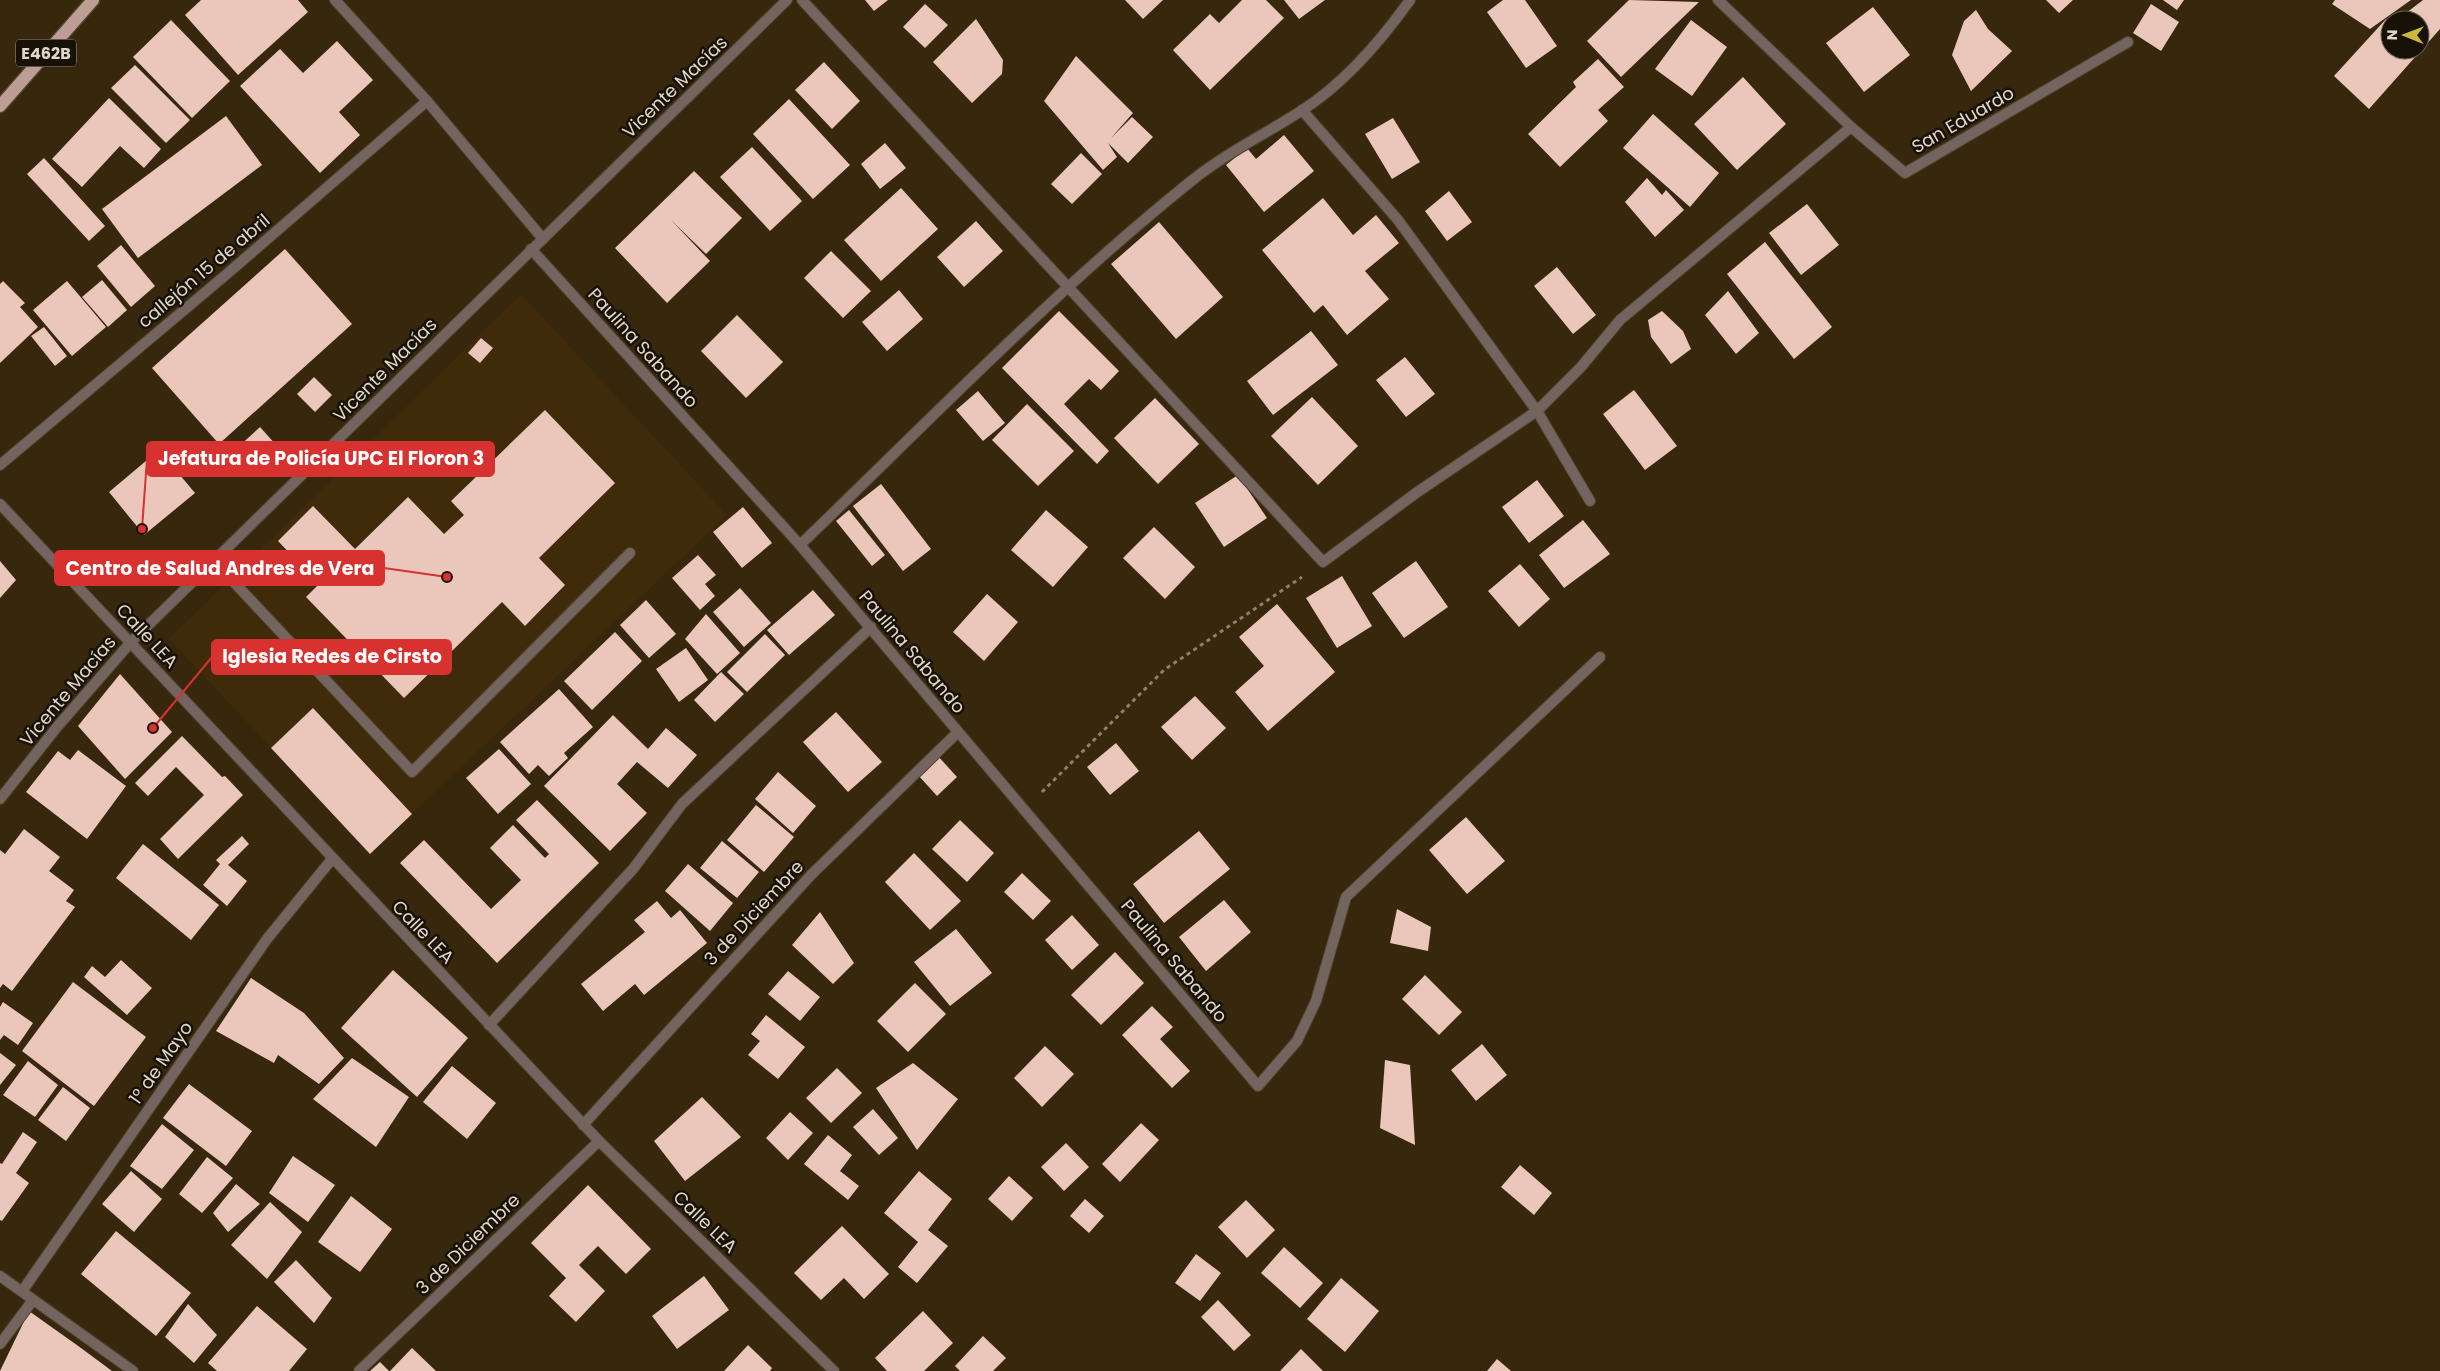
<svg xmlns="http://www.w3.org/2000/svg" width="2440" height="1371" font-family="Poppins,sans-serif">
	<rect width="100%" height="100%" fill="#36270d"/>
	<polygon fill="#3f2b0a" points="521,294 727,515 412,814 314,708 271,748 169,639"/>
	<g fill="#ebc6ba">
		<polygon points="201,0 298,0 308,12 238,75 185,15"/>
		<polygon points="865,0 888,0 874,11"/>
		<polygon points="1125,0 1163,0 1143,19"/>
		<polygon points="1242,0 1266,0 1284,18 1210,90 1173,50 1210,14 1219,23"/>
		<polygon points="1284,0 1325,0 1299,19"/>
		<polygon points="1503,0 1525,0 1557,46 1526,68 1487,12"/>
		<polygon points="1629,0 1699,2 1621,77 1587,41"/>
		<polygon points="2046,0 2073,0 2059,13"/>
		<polygon points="2163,0 2184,0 2177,10"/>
		<polygon points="2335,0 2411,0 2370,29 2332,4"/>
		<polygon points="2423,0 2440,0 2440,29 2369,109 2334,76 2386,19 2390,22 2390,50 2420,50 2420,20 2397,20"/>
		<polygon points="925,4 948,25 925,48 903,27"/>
		<polygon points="2151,4 2179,22 2161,51 2133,33"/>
		<polygon points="1873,7 1910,55 1864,92 1826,43"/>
		<polygon points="1976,10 1988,29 2012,51 1971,91 1952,55 1964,21"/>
		<polygon points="976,19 1003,60 1002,74 972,103 933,62"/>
		<polygon points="171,20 230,81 192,118 133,57"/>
		<polygon points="1691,20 1727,47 1692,96 1655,69"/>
		<polygon points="337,41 373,80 339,112 360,135 320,173 240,86 280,49 303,73"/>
		<polygon points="1076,56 1133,113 1111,138 1132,117 1153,137 1128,163 1108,143 1117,157 1103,170 1044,101"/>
		<polygon points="1598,59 1624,87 1598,110 1608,121 1560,167 1528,134 1576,87 1573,82"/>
		<polygon points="824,62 860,101 832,129 795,90"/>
		<polygon points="135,65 190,120 166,143 111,88"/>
		<polygon points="1743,77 1786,124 1737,170 1694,124"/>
		<polygon points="109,98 161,149 144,168 120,146 82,187 52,159"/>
		<polygon points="789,99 850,165 813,199 753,134"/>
		<polygon points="1653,114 1719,173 1690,207 1623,148"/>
		<polygon points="226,116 262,165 138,258 102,209"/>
		<polygon points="1393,118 1420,162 1392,179 1365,134"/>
		<polygon points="1284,135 1314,171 1264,212 1226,165 1247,148 1256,159"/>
		<polygon points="885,143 906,168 880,189 861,164"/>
		<polygon points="752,147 802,201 770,231 720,177"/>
		<polygon points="1081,153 1102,174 1072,204 1051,184"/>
		<polygon points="44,158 105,226 89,241 27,174"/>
		<polygon points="694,171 742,218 706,254 671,220 710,261 667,303 615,248"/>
		<polygon points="1647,178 1662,195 1666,190 1684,210 1655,237 1625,202"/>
		<polygon points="901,188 938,229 881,281 844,240"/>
		<polygon points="1449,191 1472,222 1447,241 1425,211"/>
		<polygon points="1323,198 1353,235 1376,215 1399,243 1365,271 1389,299 1347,335 1323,305 1314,313 1262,250"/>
		<polygon points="1807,204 1839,245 1801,275 1769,233"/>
		<polygon points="976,221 1003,251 964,287 937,257"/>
		<polygon points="1159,222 1223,297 1176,339 1111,264"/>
		<polygon points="1765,242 1832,327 1794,359 1727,274"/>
		<polygon points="121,245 155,286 131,307 97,266"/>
		<polygon points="285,249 352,324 219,444 152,368"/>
		<polygon points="831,251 871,291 843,318 804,278"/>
		<polygon points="1557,267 1596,315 1573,334 1534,286"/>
		<polygon points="102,280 127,310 108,327 82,297"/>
		<polygon points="3,281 25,303 20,307 38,327 0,363 0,284"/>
		<polygon points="67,281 106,327 72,356 33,310"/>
		<polygon points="899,290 923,319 887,351 862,322"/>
		<polygon points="1728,291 1759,333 1736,354 1705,315"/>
		<polygon points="1059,311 1119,371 1101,390 1089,379 1064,404 1109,451 1097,464 1002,368"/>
		<polygon points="1662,311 1683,331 1691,349 1671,364 1651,337 1648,320"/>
		<polygon points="737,315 783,362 746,398 701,351"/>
		<polygon points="44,327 67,356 55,366 31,336"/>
		<polygon points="1311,331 1338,365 1273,415 1247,381"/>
		<polygon points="481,338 493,348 480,363 468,353"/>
		<polygon points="1405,357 1435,394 1406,417 1376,380"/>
		<polygon points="314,377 332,395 315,412 297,394"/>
		<polygon points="1634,390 1677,446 1645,470 1603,414"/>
		<polygon points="978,391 1005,423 983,441 956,410"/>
		<polygon points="1312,397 1358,446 1318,485 1271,436"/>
		<polygon points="1155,398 1199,444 1158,484 1114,438"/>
		<polygon points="1027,404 1074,451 1038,486 992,440"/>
		<polygon points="545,410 615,483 539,558 565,585 525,626 502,602 404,698 306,597 319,584 278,541 313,506 355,549 408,497 444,534 464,515 451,501"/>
		<polygon points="260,427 277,446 254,467 237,448"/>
		<polygon points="159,450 195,493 144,535 109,492"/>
		<polygon points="1238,475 1267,518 1224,547 1195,503"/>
		<polygon points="1537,480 1564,516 1529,543 1502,507"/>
		<polygon points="881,484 931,549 903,571 853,506"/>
		<polygon points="743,507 772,543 742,568 713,532"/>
		<polygon points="849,510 885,555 872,566 836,521"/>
		<polygon points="1046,510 1088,547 1053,587 1011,550"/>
		<polygon points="1583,520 1610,554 1564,588 1539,555"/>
		<polygon points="1154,527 1195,567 1165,599 1123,558"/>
		<polygon points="698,555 716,575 705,584 715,596 700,610 672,578"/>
		<polygon points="0,561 16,580 0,598"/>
		<polygon points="1416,561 1448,607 1404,638 1372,593"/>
		<polygon points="1520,564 1550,599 1519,627 1488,591"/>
		<polygon points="1342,576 1372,626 1337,648 1306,598"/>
		<polygon points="740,588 771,623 744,647 713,612"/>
		<polygon points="813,590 835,615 789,655 767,630"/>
		<polygon points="987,594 1018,622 984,661 953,632"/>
		<polygon points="646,600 676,634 649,658 620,625"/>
		<polygon points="1277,604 1335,672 1268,731 1235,692 1264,666 1239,637"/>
		<polygon points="706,614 740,653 717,674 685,639"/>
		<polygon points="615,632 642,661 592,710 564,681"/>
		<polygon points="765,634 785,655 747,692 727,672"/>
		<polygon points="686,648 708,680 679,702 656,669"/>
		<polygon points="721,672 744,694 715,722 694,700"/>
		<polygon points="120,674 172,732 125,779 78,726"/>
		<polygon points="559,689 593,727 564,753 568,758 549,776 538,765 529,774 500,742"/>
		<polygon points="1195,696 1226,728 1192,760 1161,727"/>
		<polygon points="313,708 412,814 370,854 271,748"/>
		<polygon points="836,712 882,762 848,792 803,742"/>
		<polygon points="613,715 648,749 666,728 697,755 668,788 637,762 617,784 647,813 610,851 544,786"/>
		<polygon points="182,736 222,777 225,776 243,795 178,859 160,839 204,795 176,767 148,796 135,783"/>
		<polygon points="1116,743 1139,771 1110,795 1087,767"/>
		<polygon points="499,749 531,784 498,814 466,778"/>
		<polygon points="78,750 126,786 87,839 26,792 58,751 70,760"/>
		<polygon points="938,756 957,777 937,796 918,775"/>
		<polygon points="778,772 816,806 793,833 755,799"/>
		<polygon points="537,800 599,863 497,963 400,863 424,840 491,909 521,880 490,848 513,825 545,858 549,854 516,820"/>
		<polygon points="756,805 794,837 764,872 727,840"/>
		<polygon points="1466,817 1505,861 1467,894 1429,850"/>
		<polygon points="960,820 994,853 967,882 932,849"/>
		<polygon points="24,829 60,857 49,871 74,890 66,901 75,907 12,991 3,984 0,988 0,850 5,854"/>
		<polygon points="1199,831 1230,869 1164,923 1133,884"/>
		<polygon points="242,836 249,844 228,865 247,881 227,906 203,885 220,864 216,860"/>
		<polygon points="722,841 759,872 737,898 700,868"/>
		<polygon points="143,844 219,905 191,940 116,878"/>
		<polygon points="914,853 961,901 930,930 885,882"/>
		<polygon points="688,864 733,903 710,931 665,891"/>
		<polygon points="1022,873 1051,901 1033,920 1004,892"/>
		<polygon points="1224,900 1251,932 1206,971 1179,937"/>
		<polygon points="657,901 671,918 680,910 707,943 644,995 635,984 603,1011 581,984 645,932 634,920"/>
		<polygon points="1397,909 1431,927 1428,951 1390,943"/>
		<polygon points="820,912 854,963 833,984 792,945"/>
		<polygon points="1072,915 1099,945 1072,970 1045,940"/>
		<polygon points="956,929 992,973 950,1006 914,962"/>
		<polygon points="1115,952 1144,983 1101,1025 1071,995"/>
		<polygon points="121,960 152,988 127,1015 84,977 92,966 105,977"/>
		<polygon points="393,970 468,1038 417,1097 341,1028"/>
		<polygon points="788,971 820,997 800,1021 768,994"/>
		<polygon points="1425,975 1462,1012 1439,1035 1402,999"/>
		<polygon points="251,978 304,1013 344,1058 319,1084 278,1055 274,1063 216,1031"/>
		<polygon points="73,982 146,1037 94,1106 22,1051"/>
		<polygon points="915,983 946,1014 908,1052 877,1021"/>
		<polygon points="3,1002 33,1023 18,1045 4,1035 0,1040 0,1007"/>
		<polygon points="1152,1006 1173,1027 1160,1039 1190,1071 1172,1088 1122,1035"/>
		<polygon points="766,1015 805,1047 778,1079 748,1055 760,1041 751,1034"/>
		<polygon points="1482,1044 1507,1075 1476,1101 1451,1070"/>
		<polygon points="1045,1046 1074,1074 1042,1107 1014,1078"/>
		<polygon points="0,1053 16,1065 0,1085"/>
		<polygon points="352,1058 409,1097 376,1147 313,1099"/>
		<polygon points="1385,1060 1410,1065 1415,1145 1380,1128"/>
		<polygon points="28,1061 58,1085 35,1117 3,1095"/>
		<polygon points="913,1063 958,1099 917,1150 876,1088"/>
		<polygon points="452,1066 496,1103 467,1139 423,1102"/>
		<polygon points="837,1068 862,1093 831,1123 806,1098"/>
		<polygon points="189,1084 252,1131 226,1166 163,1118"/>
		<polygon points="63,1087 90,1108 66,1141 38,1120"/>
		<polygon points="702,1097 741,1137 685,1181 654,1141"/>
		<polygon points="873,1109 898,1138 879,1155 853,1127"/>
		<polygon points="790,1112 813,1133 788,1160 766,1138"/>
		<polygon points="1141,1123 1159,1140 1120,1182 1102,1164"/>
		<polygon points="162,1124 194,1150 162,1189 130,1166"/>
		<polygon points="23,1132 37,1142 16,1173 29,1183 2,1221 0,1220 0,1163 2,1164"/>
		<polygon points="828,1135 852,1155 840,1171 859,1186 848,1200 804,1164"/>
		<polygon points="1066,1143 1089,1167 1064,1191 1041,1167"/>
		<polygon points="293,1156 335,1185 308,1222 269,1193"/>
		<polygon points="207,1157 233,1178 202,1213 179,1194"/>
		<polygon points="1520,1165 1552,1193 1534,1215 1501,1187"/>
		<polygon points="131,1171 162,1199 134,1232 102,1204"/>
		<polygon points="919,1171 952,1199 928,1230 948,1246 917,1283 898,1267 918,1242 884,1213"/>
		<polygon points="1009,1176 1033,1198 1012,1221 988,1199"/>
		<polygon points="236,1184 260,1204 228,1232 213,1213"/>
		<polygon points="588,1185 651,1249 626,1274 598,1246 579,1265 605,1291 576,1322 549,1296 566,1278 531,1243"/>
		<polygon points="351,1196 392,1229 360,1272 318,1242"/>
		<polygon points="1085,1199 1104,1216 1089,1233 1070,1216"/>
		<polygon points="1246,1200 1275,1230 1247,1258 1218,1227"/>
		<polygon points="270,1202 302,1232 267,1279 231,1245"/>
		<polygon points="842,1226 889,1274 864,1299 844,1278 821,1300 794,1273"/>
		<polygon points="116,1231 191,1293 156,1336 81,1274"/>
		<polygon points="1284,1247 1323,1283 1300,1308 1261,1273"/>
		<polygon points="1196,1254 1221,1273 1200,1301 1175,1283"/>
		<polygon points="296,1260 332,1298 314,1323 274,1282"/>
		<polygon points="704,1276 729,1310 677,1349 652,1316"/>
		<polygon points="1341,1278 1379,1311 1345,1352 1307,1319"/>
		<polygon points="1218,1300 1251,1335 1234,1351 1201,1317"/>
		<polygon points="188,1304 217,1335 194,1363 165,1337"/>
		<polygon points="257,1306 307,1349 289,1371 217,1371 208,1363"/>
		<polygon points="29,1311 81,1348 112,1371 0,1371"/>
		<polygon points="923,1311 953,1343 924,1371 887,1371 875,1358"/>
		<polygon points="983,1336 1006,1358 993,1371 960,1371 955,1366"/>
		<polygon points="748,1345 772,1368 770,1371 724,1371"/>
		<polygon points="412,1348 436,1371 390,1371"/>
		<polygon points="1301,1349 1323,1371 1280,1371"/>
		<polygon points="1497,1359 1511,1371 1487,1371"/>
		<polygon points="380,1362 389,1371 370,1371"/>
	</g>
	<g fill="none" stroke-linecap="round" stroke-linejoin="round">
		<g stroke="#51432b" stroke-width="12">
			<polyline id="lane" points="215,562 412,772 630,553"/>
		</g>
		<g stroke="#51432b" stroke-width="12">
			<g id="street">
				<polyline points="335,0 427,101 543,239"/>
				<polyline points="802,0 1323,562 1416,493 1537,411 1581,367 1620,320 1851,127"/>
				<polyline points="1718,0 1851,127 1905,173 2128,42"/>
				<polyline points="1302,110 1398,220 1537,411 1590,501"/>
				<polyline points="531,249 800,545 1258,1086 1297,1041 1316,1001 1346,897 1600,657"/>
				<polyline points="0,465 228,273 427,101"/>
				<polyline points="0,504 599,1141 834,1371"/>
				<path d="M800 545C928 422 1052 293 1190 182 1224 154 1264 135 1301 111 1345 83 1380 42 1410 0"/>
				<polyline points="0,799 57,727 131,642 787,0"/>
				<polyline points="489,1025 633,869 682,804 871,627"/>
				<polyline points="583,1125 811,875 958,732"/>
				<polyline points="0,1276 133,1371"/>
				<polyline points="23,1290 267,939 332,859"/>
				<polyline points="0,1344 33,1300"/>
				<polyline points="359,1371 599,1141"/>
			</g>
		</g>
		<g stroke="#51432b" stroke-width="15">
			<polyline id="primary" points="0,106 93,0"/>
		</g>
		<polyline stroke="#8c7f6b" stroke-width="3" stroke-dasharray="4 4" stroke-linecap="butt" points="1042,792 1164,670 1302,577"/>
		<use href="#lane" stroke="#736460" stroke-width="10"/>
		<use href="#street" stroke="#736460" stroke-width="10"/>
		<use href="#primary" stroke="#bd9e95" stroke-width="12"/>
	</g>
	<g text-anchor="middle" stroke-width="5" stroke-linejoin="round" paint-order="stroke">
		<rect fill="#181107" stroke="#a59b8e" stroke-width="1" x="16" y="39.5" width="60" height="27" rx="4"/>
		<g font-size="16" font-weight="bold" fill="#e1d6c8">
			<text x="46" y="59">E462B</text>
		</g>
		<g font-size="18" fill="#e1d6c8" stroke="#181107">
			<text transform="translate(675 87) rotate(-44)" y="6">Vicente Macías</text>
			<text transform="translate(1963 120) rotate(-30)" y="6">San Eduardo</text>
			<text transform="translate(204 271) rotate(-40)" y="6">callejón 15 de abril</text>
			<text transform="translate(643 348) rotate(48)" y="6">Paulina Sabando</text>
			<text transform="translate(385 370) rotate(-45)" y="6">Vicente Macías</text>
			<text transform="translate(147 636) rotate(47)" y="6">Calle LEA</text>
			<text transform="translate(912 652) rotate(50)" y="6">Paulina Sabando</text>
			<text transform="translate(68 691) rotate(-50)" y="6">Vicente Macías</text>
			<text transform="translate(754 913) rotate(-47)" y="6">3 de Diciembre</text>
			<text transform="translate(423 932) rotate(46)" y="6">Calle LEA</text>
			<text transform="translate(1174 961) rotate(50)" y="6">Paulina Sabando</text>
			<text transform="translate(161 1063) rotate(-55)" y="6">1º de Mayo</text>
			<text transform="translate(705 1222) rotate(44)" y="6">Calle LEA</text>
			<text transform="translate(468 1244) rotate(-44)" y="6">3 de Diciembre</text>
		</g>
	</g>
	<path fill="none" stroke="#d73130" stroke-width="2" d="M142 529L147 459M447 577L384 568M153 728L212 657"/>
	<g fill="#d73130" stroke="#181107" stroke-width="2">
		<circle cx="142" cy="529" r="5"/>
		<circle cx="447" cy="577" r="5"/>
		<circle cx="153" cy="728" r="5"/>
	</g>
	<g fill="#d73130" stroke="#d73130" stroke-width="2">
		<rect x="147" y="442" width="347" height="34" rx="5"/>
		<rect x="55" y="551" width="329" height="34" rx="5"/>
		<rect x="212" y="640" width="239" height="34" rx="5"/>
	</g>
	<g font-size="19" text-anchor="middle" font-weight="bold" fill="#fff">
		<text x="321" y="465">Jefatura de Policía UPC El Floron 3</text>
		<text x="220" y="575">Centro de Salud Andres de Vera</text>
		<text x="332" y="663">Iglesia Redes de Cirsto</text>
	</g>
	<g transform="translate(2405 35) rotate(271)"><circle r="24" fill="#181107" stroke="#686054"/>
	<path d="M0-4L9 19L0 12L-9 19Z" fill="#cbba39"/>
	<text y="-8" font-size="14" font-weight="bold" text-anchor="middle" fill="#e1d6c8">N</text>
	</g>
</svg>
